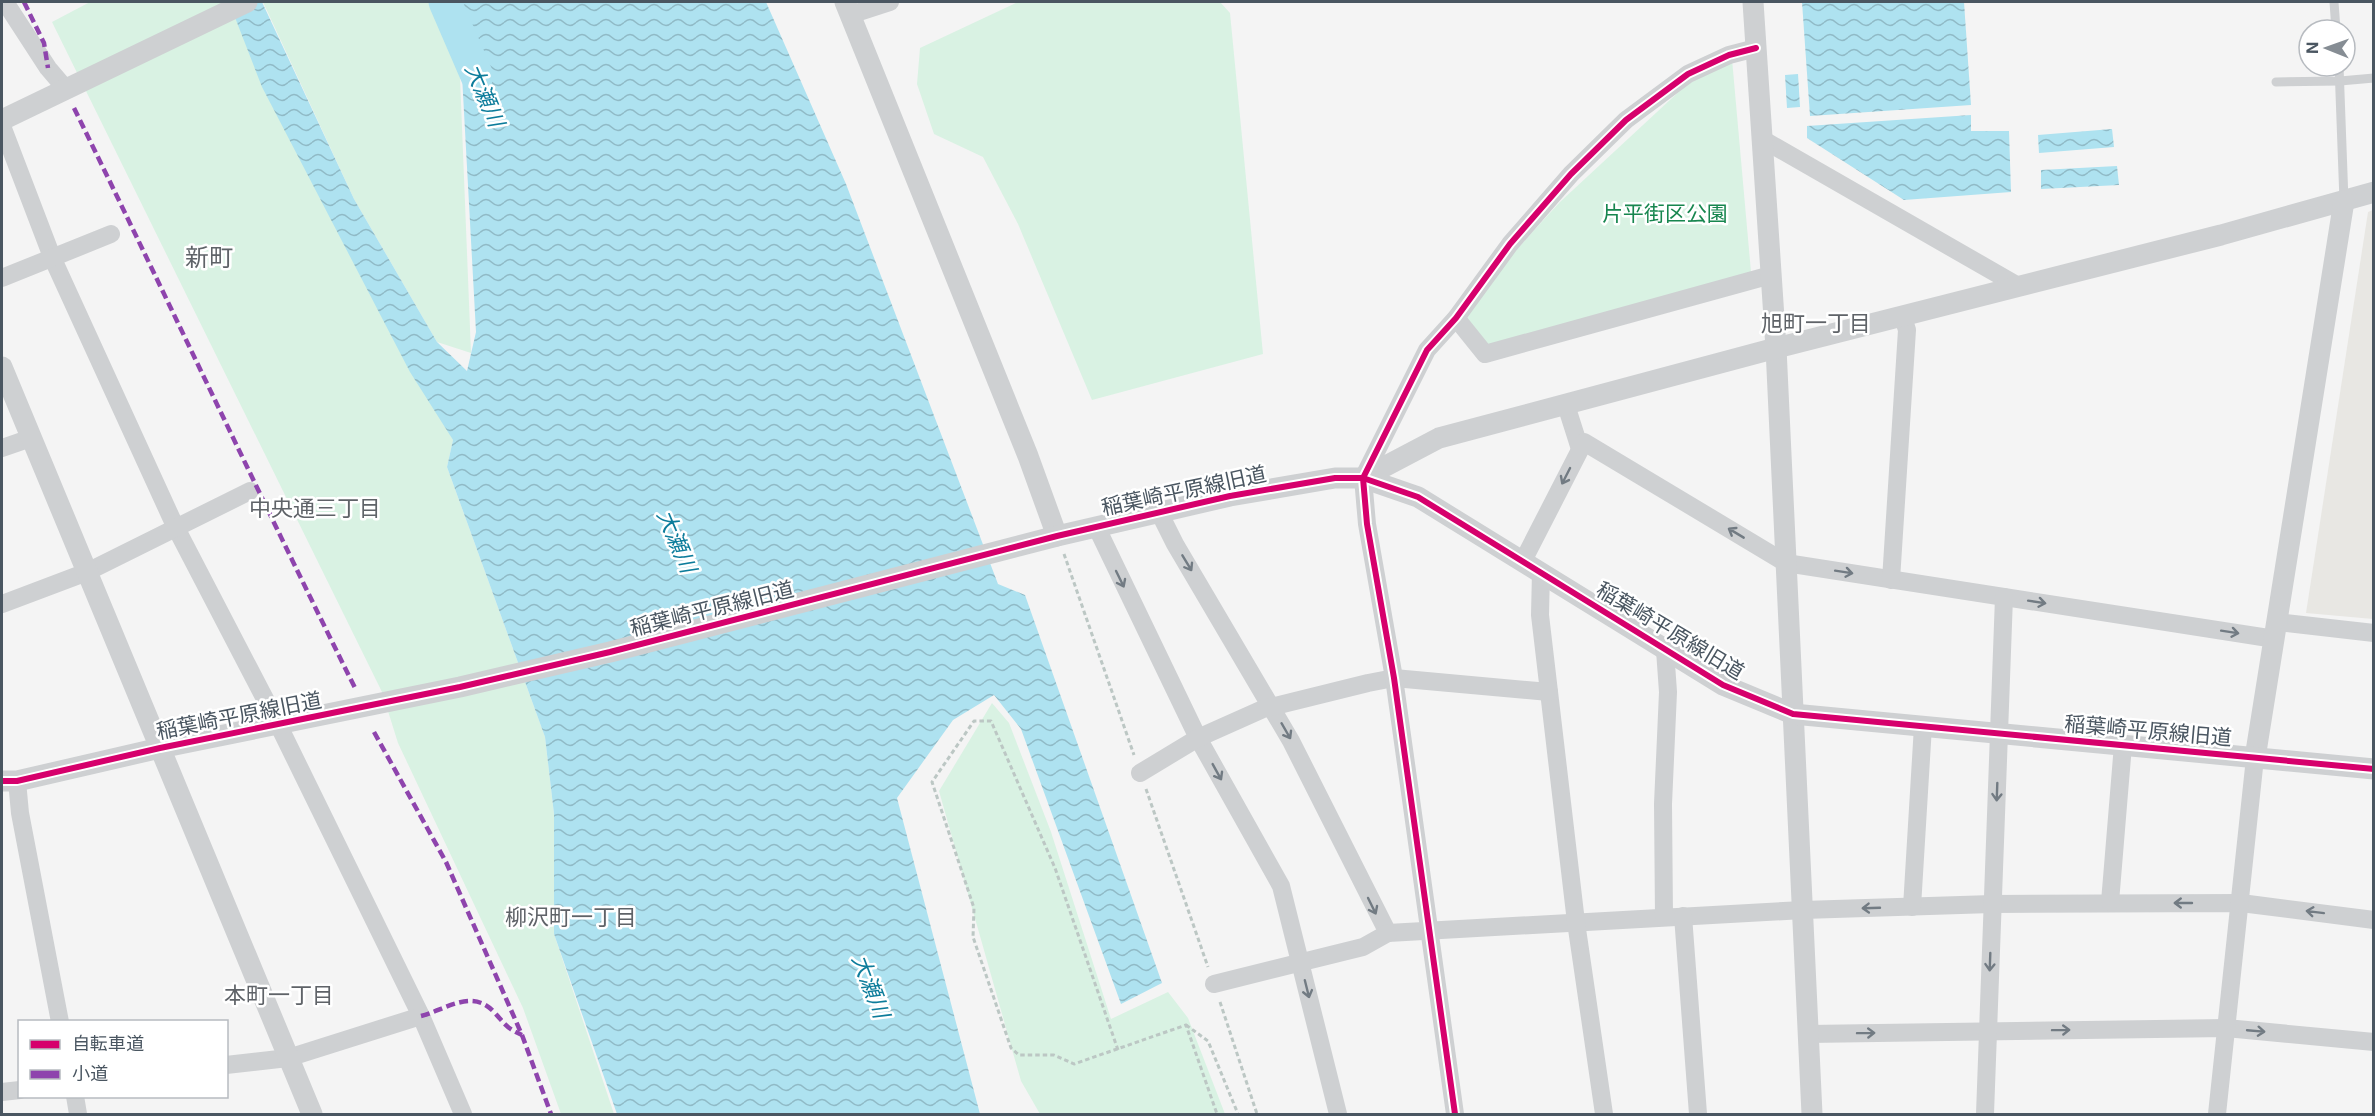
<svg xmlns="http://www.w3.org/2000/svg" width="2375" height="1116" font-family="Inter,'Noto Sans JP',sans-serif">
	<defs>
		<pattern id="water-waves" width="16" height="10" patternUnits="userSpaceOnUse" patternTransform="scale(1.5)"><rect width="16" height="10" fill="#aee2f0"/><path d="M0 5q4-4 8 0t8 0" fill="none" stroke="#90bac6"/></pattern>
	</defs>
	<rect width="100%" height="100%" fill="#f4f4f4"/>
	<polygon fill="#e8e7e3" points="2373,210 2374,210 2373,619 2306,613 2368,212"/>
	<g fill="#d9f2e3">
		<polygon points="90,2 229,2 453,440 447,467 545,737 554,814 554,934 614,1114 561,1114 523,1008 398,743 382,692 52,22"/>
		<polygon points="263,2 457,2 471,353 437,342 354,199"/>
		<polygon points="1018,2 1220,2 1230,13 1263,354 1092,400 1018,224 983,157 934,134 917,84 920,48"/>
		<polygon points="1732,59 1751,272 1484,348 1463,320 1506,261 1560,202 1685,86"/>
		<polygon points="992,703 1009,723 1051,832 1111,1019 1168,992 1188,1018 1225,1114 1040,1114 1021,1081 939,791"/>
	</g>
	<g fill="url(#water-waves)">
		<polygon points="229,2 262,2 354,199 437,342 467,371 476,332 458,2 766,2 846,184 998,584 1025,595 1162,983 1121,1004 1021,729 994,695 953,720 897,798 980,1114 617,1114 554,934 554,814 545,737 447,467 453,440 410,372 262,87"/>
		<polygon points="1802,2 1964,2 1971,105 1810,116"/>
		<polygon points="1798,74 1800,107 1787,108 1785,75"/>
		<polygon points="1971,115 1971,131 2009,131 2011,192 1904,200 1807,138 1807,126"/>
		<polygon points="2112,129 2114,147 2039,153 2038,135"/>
		<polygon points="2117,166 2119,185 2041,189 2041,170"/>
	</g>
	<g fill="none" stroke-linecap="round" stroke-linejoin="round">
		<polyline stroke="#aee2f0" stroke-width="33" points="445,2 477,76"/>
		<g stroke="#bcc7c4" stroke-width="3" stroke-dasharray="4.5 3" stroke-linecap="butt">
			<polyline points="1064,554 1134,755"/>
			<polyline points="1146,789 1208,967"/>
			<polyline points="1220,1002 1257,1114"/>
			<polyline points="1186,1025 1208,1041 1238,1114"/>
			<polyline points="1118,1050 1055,868 991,721 974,721 932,782 974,908 973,937 1011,1048 1019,1055 1054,1055 1074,1064 1186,1025 1217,1114"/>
		</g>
		<g stroke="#ced0d2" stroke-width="9">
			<polyline points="2334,2 2336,30"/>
			<polyline points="2339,66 2344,201"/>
			<polyline points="2276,82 2340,81 2374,78"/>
		</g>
		<g stroke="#ced0d2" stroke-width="18">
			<polyline points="5,2 48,68 65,88"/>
			<polyline points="850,15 890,2"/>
			<polyline points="2,126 52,257 175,526 278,724 421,1016 463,1114"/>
			<polyline points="1762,139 2020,287"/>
			<polyline points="2,278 111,234"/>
			<polyline points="1456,318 1485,354 1771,275"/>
			<polyline points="1566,405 1580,449"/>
			<polyline points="2,448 31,438"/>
			<polyline points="1159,512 1175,544 1291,741 1388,933 1803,910 1992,904 2241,903 2374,920"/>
			<polyline points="1096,526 1198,738 1281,886 1338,1114"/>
			<polyline points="1523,561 1584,442 1786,563 2275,639"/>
			<polyline points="1541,572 1540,615 1576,922 1604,1114"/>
			<polyline points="1891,580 1907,330 1903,317"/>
			<polyline points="2,604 87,572 250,491"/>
			<polyline points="2277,622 2374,633"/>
			<polyline points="1140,773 1198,738 1263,709 1368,683 1394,678 1549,692"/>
			<polyline points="17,781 20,813 60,1022"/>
			<polyline points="2110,902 2123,745"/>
			<polyline points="1912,907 1923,726"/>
			<polyline points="1683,916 1698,1114"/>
			<polyline points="1664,917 1663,804 1668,692 1665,650"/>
			<polyline points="1214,984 1363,947 1388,933"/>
			<polyline points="1808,1034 2226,1028 2374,1042"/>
			<polyline points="226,1065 288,1058 421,1016"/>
			<polyline points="2,1092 20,1090"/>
			<polyline points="75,1096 78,1114"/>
			<polyline points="1455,1114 1394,678 1367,524 1363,478 1427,350 1456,318 1510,244 1571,174 1626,120 1688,74 1729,55 1756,48"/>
			<polyline points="1985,1114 2004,597"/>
			<polyline points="2217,1114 2255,758"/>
		</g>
		<g stroke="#ced0d2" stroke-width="21">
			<polyline points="845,2 1028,456 1057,536"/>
			<polyline points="1753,2 1776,348 1812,1114"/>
			<polyline points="2,120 247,2"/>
			<polyline points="2,367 312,1114"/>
			<polyline points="1363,478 1439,438 1776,348 2221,235 2374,192"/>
			<polyline points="2255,758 2344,201"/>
			<polyline points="2,781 17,781 160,748 460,687 610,652 1057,536 1230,496 1335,478 1363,478 1418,497 1723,685 1793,714 2374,769"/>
		</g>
		<g stroke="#8e44ad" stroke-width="4.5" stroke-dasharray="9 4.5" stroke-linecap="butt">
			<polyline points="24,2 44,43 48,68"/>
			<path d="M74 108C169 302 260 497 356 690"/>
			<polyline points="374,732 446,862 522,1035 551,1114"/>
			<path d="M421 1016C445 1010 472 988 494 1012 505 1024 506 1028 522 1035"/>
		</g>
		<g stroke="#fff" stroke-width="10">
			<g id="cycleway">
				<polyline points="2,781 17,781 160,748 460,687 610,652 1057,536 1230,496 1335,478 1363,478 1418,497 1723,685 1793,714 2374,769"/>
				<polyline points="1455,1114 1394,678 1367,524 1363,478 1427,350 1456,318 1510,244 1571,174 1626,120 1688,74 1729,55 1756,48"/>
			</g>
		</g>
		<use href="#cycleway" stroke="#d6006c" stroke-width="6"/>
	</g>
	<defs><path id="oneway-shaft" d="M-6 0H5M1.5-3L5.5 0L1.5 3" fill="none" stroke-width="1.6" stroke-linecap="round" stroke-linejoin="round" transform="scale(1.5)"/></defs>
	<g stroke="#727b83">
		<use href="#oneway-shaft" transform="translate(1566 476) rotate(117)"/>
		<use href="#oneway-shaft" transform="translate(1736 533) rotate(-149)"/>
		<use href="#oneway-shaft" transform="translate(1187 563) rotate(59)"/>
		<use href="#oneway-shaft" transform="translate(1844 572) rotate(9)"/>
		<use href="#oneway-shaft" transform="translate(1120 579) rotate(64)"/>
		<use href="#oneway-shaft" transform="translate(2037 602) rotate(9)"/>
		<use href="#oneway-shaft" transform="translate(2230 632) rotate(9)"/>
		<use href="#oneway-shaft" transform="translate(1286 731) rotate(60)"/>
		<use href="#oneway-shaft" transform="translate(1217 772) rotate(61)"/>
		<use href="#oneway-shaft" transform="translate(1997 792) rotate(92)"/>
		<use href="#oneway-shaft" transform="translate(2183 903) rotate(-180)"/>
		<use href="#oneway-shaft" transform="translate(1372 906) rotate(64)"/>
		<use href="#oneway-shaft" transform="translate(1871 908) rotate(178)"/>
		<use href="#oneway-shaft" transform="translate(2315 912) rotate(-173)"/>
		<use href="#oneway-shaft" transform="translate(1990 962) rotate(92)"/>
		<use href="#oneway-shaft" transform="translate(1307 989) rotate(76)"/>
		<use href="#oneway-shaft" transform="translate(2061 1030) rotate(-1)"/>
		<use href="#oneway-shaft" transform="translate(2256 1031) rotate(5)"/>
		<use href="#oneway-shaft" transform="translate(1866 1033) rotate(-1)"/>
	</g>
	<g text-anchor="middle" stroke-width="5" stroke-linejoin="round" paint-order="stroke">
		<g font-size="21" fill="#17864f" stroke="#fff">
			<text x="1665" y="221">片平街区公園</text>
		</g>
		<g font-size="21" fill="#4a5661" stroke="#fff">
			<text transform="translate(1184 491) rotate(-12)" y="7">稲葉崎平原線旧道</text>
			<text transform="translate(712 609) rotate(-14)" y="7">稲葉崎平原線旧道</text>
			<text transform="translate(1670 631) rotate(31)" y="7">稲葉崎平原線旧道</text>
			<text transform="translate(239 716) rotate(-11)" y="7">稲葉崎平原線旧道</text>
			<text transform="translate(2148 731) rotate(5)" y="7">稲葉崎平原線旧道</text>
		</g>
		<g font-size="22" font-style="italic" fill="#0c7c9b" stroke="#fff">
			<text transform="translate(485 95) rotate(67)" y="8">大瀬川</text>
			<text transform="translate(677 541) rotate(67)" y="8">大瀬川</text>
			<text transform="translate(871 986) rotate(69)" y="8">大瀬川</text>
		</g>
		<g font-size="22" fill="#5f6368" stroke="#fff">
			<text x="1816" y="331">旭町一丁目</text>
			<text x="315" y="516">中央通三丁目</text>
			<text x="571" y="925">柳沢町一丁目</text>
			<text x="279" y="1003">本町一丁目</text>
		</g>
		<g font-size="24" fill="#5f6368" stroke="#fff">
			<text x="209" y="266">新町</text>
		</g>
	</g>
	<rect width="2375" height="1116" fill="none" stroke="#4a5661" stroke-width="6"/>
	<rect x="18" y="1020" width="210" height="78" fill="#ffffff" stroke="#b7bbc0" stroke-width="1.5"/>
	<rect x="30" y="1040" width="30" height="9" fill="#d6006c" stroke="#b7bbc0" stroke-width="1.5"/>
	<text x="72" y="1050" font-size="18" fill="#4a5661">自転車道</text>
	<rect x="30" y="1070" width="30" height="9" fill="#8e44ad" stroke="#b7bbc0" stroke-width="1.5"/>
	<text x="72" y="1080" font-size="18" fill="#4a5661">小道</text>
	<g transform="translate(2327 48) rotate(271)"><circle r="28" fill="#ffffff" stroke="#b7bbc0" stroke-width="1.5"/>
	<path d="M0-4.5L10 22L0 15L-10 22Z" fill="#868d94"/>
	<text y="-9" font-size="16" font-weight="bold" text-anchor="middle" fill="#4a5661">N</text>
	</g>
</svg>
